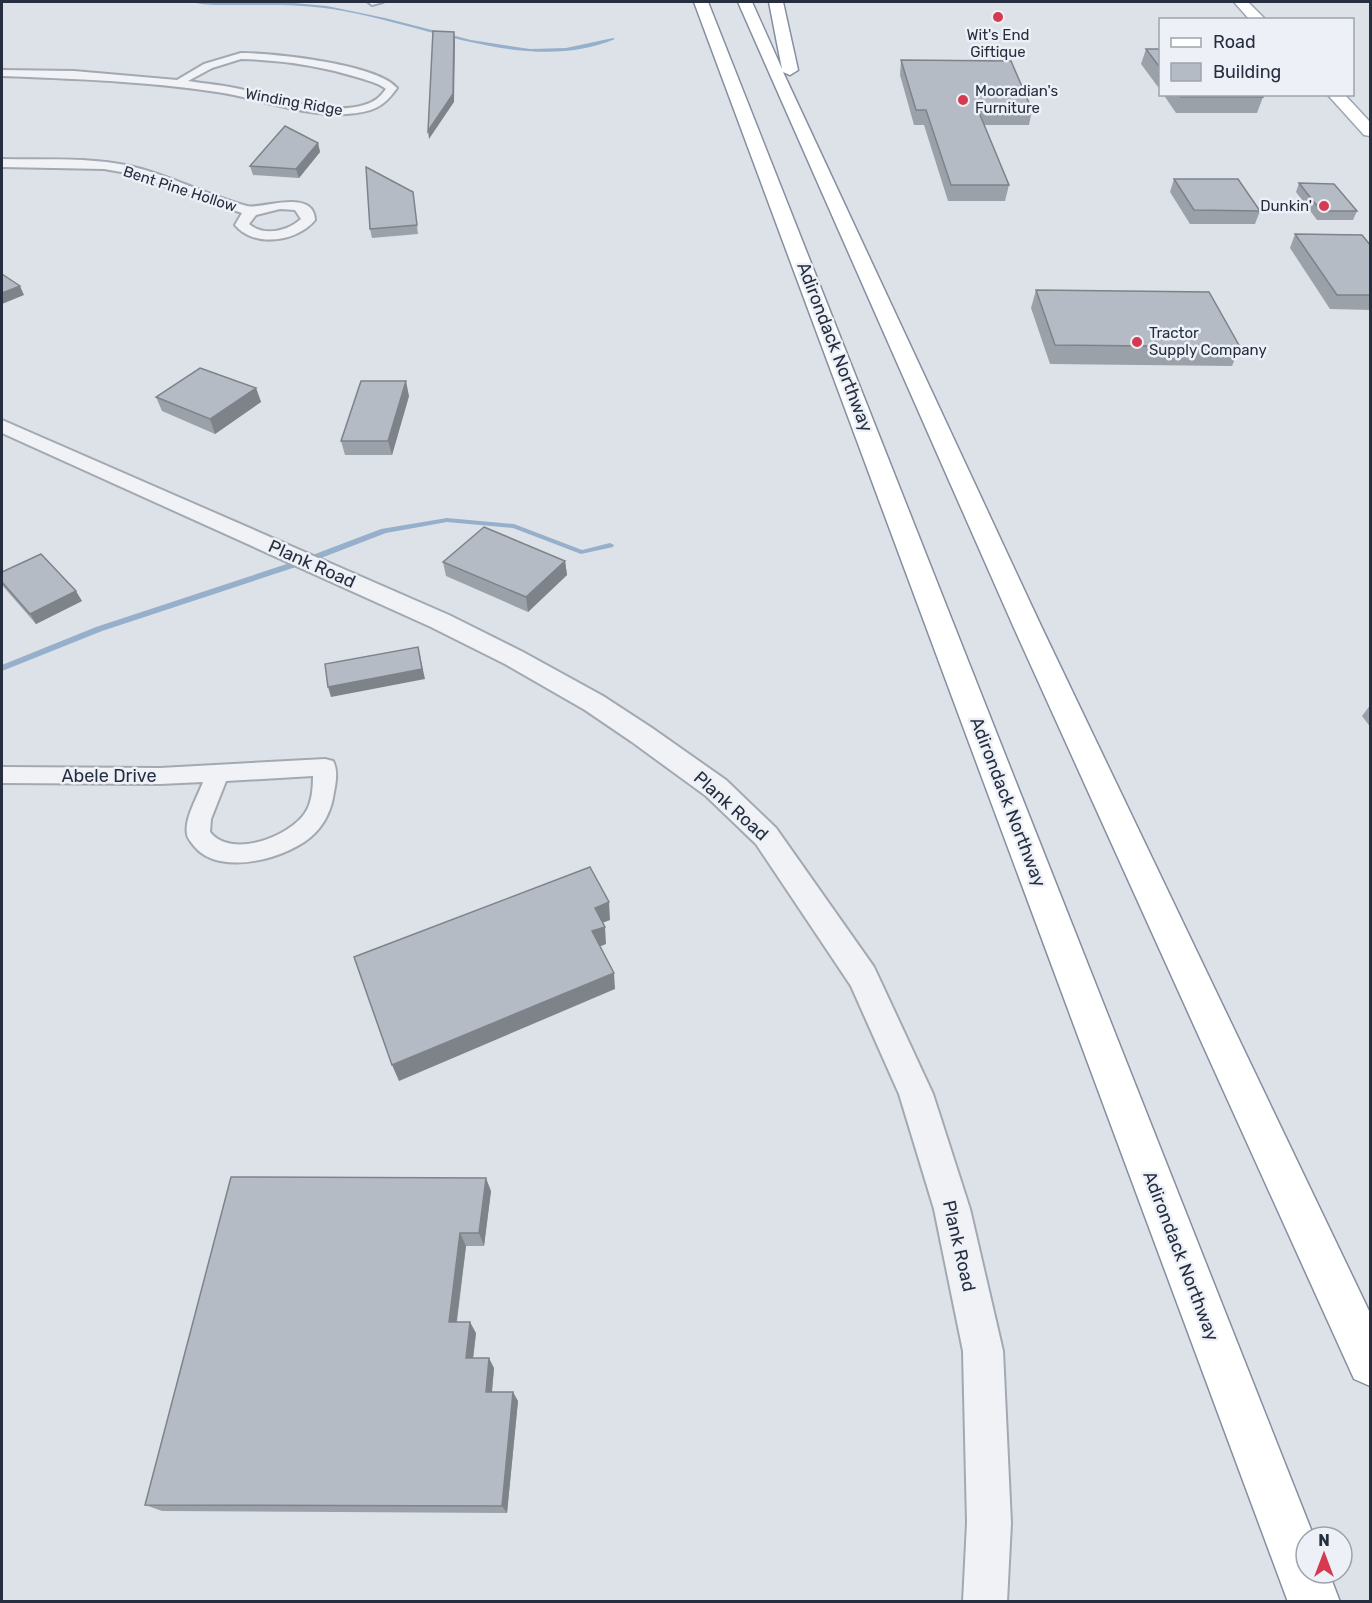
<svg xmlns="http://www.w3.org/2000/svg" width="1372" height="1603" font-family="Rubik,sans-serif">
	<rect width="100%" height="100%" fill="#dde2e8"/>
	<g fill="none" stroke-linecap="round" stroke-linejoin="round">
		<g fill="#96afcb" fill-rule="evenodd">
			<path d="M192 2 294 3 327 6 385 18 471 40 530 49 566 48 613 38 615 39C525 77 415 19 324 8 295 4 266 5 237 5 223 5 205 6 192 2Z"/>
			<polygon points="447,518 514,524 582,550 610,543 614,545 613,547 581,554 513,528 447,522 386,533 308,563 102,631 2,671 2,665 96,627 302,559 381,529"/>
		</g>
		<g stroke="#a2a9b2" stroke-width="4">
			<g id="minor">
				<polygon points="368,2 383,2 372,5"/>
				<path d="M241 53C274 53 377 64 397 88 383 108 372 112 347 114 304 117 259 98 217 92 145 81 74 79 2 76V70L74 71 177 80 204 64ZM241 59C282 60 321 66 360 78 369 81 379 83 386 89 380 97 375 102 364 105 329 116 275 97 240 89 223 85 206 84 188 81L212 68Z"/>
				<path d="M2 159C44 160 89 157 130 166 170 175 208 196 247 206 259 210 314 187 315 220 297 242 254 248 235 225L242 213 127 173 104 169 2 167ZM280 209 295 210 301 219C288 231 264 237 249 224L256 215Z"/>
				<path d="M325 759 333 761C338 770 336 782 334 792 332 807 326 822 315 833 291 858 219 878 194 846 192 843 187 838 187 834 184 819 198 796 203 782L160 784 2 783V767L160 768ZM313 776C313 788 312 803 305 813 289 837 231 859 210 832L211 819 226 781Z"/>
			</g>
		</g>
		<g stroke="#a2a9b2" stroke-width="4">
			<polygon id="tertiary" points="2,420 449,615 523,652 603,696 652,728 726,780 776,828 874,967 933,1094 970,1209 1003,1351 1011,1523 1007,1602 963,1602 967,1523 963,1351 934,1209 899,1094 851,986 756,844 706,796 632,742 585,710 505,664 431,627 2,433"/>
		</g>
		<g stroke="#9ca6b4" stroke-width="3">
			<g id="primary">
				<polygon points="1234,2 1248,2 1266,20 1250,20"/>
				<polygon points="1327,94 1344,94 1370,122 1370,136 1364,135"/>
			</g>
		</g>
		<g stroke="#848f9f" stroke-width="3">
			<g id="motorway">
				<polygon points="694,2 708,2 1314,1537 1306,1537 1306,1573 1329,1573 1340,1602 1288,1602"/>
				<polygon points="738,2 752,2 782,69 769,2 783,2 798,70 790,75 783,72 1042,628 1370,1313 1370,1386 1354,1379 1014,628"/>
			</g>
		</g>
		<use href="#minor" fill="#f0f2f6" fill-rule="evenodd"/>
		<use href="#tertiary" fill="#f0f2f6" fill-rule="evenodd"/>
		<use href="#primary" fill="#fff" fill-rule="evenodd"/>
		<use href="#motorway" fill="#fff" fill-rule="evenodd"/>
	</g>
	<g fill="#9ba1a9">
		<polygon points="1146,49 1161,49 1161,91 1141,64"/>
		<polygon points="901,60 1032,110 1029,125 984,125 1009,185 1005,201 948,201 924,125 914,125 900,75"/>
		<polygon points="1163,94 1261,94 1263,97 1257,113 1176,113"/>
		<polygon points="318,143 320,152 299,178 253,175 250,166"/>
		<polygon points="1174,179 1260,211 1255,224 1190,224 1170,192"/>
		<polygon points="1299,183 1357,211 1353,220 1317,220 1296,192"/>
		<polygon points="414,200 418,234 372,238 370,229"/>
		<polygon points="1295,234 1371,246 1371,310 1330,309 1290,248"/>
		<polygon points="1036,290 1240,347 1232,366 1050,364 1031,308"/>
		<polygon points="256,388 261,402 215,434 162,411 156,397"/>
		<polygon points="409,396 392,455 345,455 341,441"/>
		<polygon points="565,561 567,575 528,612 446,576 443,562"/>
		<polygon points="2,572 82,601 36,624 2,585"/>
		<polygon points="1371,704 1371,728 1362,716"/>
		<polygon points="491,1191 484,1246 466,1246 457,1322 476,1333 473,1358 494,1368 492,1392 518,1401 507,1513 162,1511 145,1505"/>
	</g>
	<g fill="#7e838a">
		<polygon points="454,32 455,39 454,102 429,139 428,131"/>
		<polygon points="318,143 320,152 299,178 296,169"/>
		<polygon points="20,286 24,295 2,304 2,293"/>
		<polygon points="406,381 409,396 392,455 388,441"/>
		<polygon points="256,388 261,402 215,434 210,419"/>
		<polygon points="565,561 567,575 528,612 526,597"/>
		<polygon points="76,591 82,601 36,624 30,614"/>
		<polygon points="418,647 425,679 331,697 328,687"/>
		<polygon points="609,902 610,920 597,925 595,908"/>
		<polygon points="605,927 606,944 594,949 592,931"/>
		<polygon points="614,973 615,989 399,1081 392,1065"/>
		<polygon points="486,1178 491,1191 484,1246 479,1233"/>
		<polygon points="460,1233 466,1246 455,1333 449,1322"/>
		<polygon points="470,1322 476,1333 472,1367 466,1358"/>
		<polygon points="489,1358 494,1368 491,1401 486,1392"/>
		<polygon points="513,1392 518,1401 507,1513 502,1506"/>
	</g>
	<g fill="#b4bbc5" stroke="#7e838a" stroke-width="1.5">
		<polygon points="433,31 454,32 453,94 428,131"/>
		<polygon points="1146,49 1161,49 1161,69"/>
		<polygon points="901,60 1011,61 1032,110 978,110 1009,185 951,185 926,110 916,110"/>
		<polygon points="1179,94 1261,94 1263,97 1181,97"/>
		<polygon points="285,126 318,143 296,169 250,166"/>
		<polygon points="366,167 413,192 417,225 370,229"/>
		<polygon points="1174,179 1238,179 1260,211 1194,210"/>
		<polygon points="1299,183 1334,184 1357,211 1321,211"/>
		<polygon points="1295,234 1362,235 1371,246 1371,295 1337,295"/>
		<polygon points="2,274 20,286 2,293"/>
		<polygon points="1036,290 1209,292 1240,347 1055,345"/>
		<polygon points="200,368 256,388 210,419 156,397"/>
		<polygon points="361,381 406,381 388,441 341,441"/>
		<polygon points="484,527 565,561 526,597 443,562"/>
		<polygon points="41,554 76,591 30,614 2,582 2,572"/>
		<polygon points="418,647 422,669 328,687 325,664"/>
		<polygon points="590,867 609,902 595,908 605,927 592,931 614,973 392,1065 354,957"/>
		<polygon points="231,1177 486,1178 479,1233 460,1233 449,1322 470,1322 466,1358 489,1358 486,1392 513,1392 502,1506 145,1505"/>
	</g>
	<g fill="#d53a51" stroke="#edf0f6" stroke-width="2">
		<circle cx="998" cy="17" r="6"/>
		<circle cx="963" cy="100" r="6"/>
		<circle cx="1324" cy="206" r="6"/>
		<circle cx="1137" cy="342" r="6"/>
	</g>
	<g text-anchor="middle" stroke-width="5" stroke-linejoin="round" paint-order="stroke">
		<g font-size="15" fill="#262f40" stroke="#edf0f6" text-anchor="start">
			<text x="998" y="40" text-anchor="middle">Wit's End<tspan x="998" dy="17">Giftique</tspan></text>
			<text x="975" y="96">Mooradian's<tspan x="975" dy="17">Furniture</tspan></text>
			<text x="1312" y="211" text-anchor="end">Dunkin'</text>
			<text x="1149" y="338">Tractor<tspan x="1149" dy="17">Supply Company</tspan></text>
		</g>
		<g font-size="15" fill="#262f40" stroke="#edf0f6">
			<text transform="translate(294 102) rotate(10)" y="5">Winding Ridge</text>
			<text transform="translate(180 189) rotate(18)" y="5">Bent Pine Hollow</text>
		</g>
		<g font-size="18" fill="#262f40" stroke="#edf0f6">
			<text transform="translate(835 347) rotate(69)" y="6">Adirondack Northway</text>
			<text transform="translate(312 564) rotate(24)" y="6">Plank Road</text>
			<text x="109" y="782">Abele Drive</text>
			<text transform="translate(1008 802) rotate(69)" y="6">Adirondack Northway</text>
			<text transform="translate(731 806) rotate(42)" y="6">Plank Road</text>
			<text transform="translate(959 1246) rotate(77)" y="6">Plank Road</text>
			<text transform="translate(1181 1256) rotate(69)" y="6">Adirondack Northway</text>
		</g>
	</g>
	<rect width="1372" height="1603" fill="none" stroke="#262f40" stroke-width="6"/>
	<rect x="1159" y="18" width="195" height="78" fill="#edf0f6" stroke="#9da3ad" stroke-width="1.5"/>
	<rect x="1171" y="38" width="30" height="9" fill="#ffffff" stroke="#9da3ad" stroke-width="1.5"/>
	<text x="1213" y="48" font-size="18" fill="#262f40">Road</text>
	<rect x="1171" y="63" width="30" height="18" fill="#b4bbc5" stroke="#9da3ad" stroke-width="1.5"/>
	<text x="1213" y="78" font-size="18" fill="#262f40">Building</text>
	<g transform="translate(1324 1555)"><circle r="28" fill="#edf0f6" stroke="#9da3ad" stroke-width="1.5"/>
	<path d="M0-4.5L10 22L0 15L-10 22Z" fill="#d53a51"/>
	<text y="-9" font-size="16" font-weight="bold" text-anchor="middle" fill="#262f40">N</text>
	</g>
</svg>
